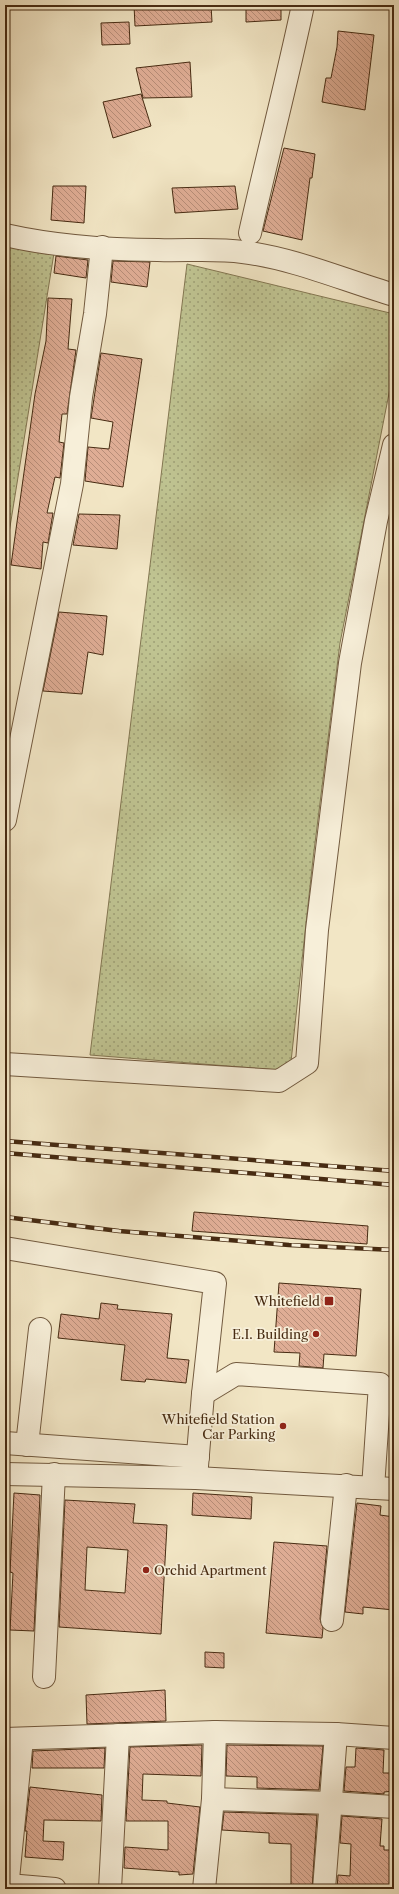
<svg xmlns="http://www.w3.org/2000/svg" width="399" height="1894" font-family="'Libre Caslon Text',serif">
	<defs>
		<pattern id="grass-dots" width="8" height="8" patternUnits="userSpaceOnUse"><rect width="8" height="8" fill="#bfc391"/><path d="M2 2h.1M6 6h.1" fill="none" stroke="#9d9f75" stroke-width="1.8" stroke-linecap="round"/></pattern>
		<pattern id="building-back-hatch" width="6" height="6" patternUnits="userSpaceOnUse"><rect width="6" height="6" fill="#dfad95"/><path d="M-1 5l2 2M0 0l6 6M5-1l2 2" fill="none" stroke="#b78d78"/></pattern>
	</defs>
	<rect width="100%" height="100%" fill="#f2e6c5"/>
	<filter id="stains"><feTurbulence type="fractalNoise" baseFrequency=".005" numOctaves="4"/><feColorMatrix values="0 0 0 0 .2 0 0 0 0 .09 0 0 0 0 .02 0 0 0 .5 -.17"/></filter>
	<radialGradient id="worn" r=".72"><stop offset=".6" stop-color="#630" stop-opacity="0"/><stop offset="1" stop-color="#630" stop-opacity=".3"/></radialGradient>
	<g fill="url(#grass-dots)" stroke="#837752">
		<polygon points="5,243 54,253 5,558"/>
		<polygon points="187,264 394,314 394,368 340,643 313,859 290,1071 90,1055"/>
	</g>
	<g fill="url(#building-back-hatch)" stroke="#472b12" fill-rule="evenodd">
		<polygon points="134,5 211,5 212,22 135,26"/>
		<polygon points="246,5 281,5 281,20 246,22"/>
		<polygon points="129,22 130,44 102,45 101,23"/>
		<polygon points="338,31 374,35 365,110 322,102 326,78 331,78 337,47"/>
		<polygon points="190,62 192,97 143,98 136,68"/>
		<polygon points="141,94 151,126 113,138 103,102"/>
		<polygon points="284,148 315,154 312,178 310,178 302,240 263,231"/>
		<polygon points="53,186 86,186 84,223 51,220"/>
		<polygon points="235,186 238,209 175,213 172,188"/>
		<polygon points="56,256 88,260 86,278 54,273"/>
		<polygon points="113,261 150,262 147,287 111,282"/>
		<polygon points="48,298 72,299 68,349 76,350 67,414 62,414 59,442 64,443 60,478 55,477 47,513 53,513 48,543 43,542 41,569 11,565 35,394 46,341"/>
		<polygon points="101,353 142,359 123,487 85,481 88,447 109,449 113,422 91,418"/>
		<polygon points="79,514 120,515 117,549 73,545"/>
		<polygon points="59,612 107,616 103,655 88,652 82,694 43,691"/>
		<polygon points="194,1212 368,1226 367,1244 192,1231"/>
		<polygon points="279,1283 361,1289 356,1356 324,1354 323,1368 299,1366 300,1353 274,1352"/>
		<polygon points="101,1303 118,1305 117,1309 172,1314 167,1358 189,1360 186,1383 146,1379 145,1382 121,1380 125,1345 58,1338 61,1314 99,1319"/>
		<polygon points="14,1493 40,1495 34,1631 10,1630 13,1573 10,1572"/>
		<polygon points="193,1493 252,1497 251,1519 192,1515"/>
		<path d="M65 1500 135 1504 133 1523 167 1525 161 1634 59 1627ZM87 1547 128 1550 125 1593 85 1590Z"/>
		<polygon points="357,1503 381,1506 380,1515 394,1517 394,1610 363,1607 363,1614 345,1612"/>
		<polygon points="274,1542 327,1546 320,1619 323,1628 322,1638 266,1633"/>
		<polygon points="205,1652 224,1653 224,1668 205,1667"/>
		<polygon points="165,1690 166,1721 87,1724 86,1695"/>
		<polygon points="202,1745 201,1776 143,1774 142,1800 167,1801 167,1803 200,1807 193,1874 179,1875 179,1872 124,1868 125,1847 168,1850 168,1821 126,1821 130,1747"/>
		<polygon points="227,1745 323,1746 319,1790 257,1788 257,1777 226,1776"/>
		<polygon points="105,1748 104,1768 32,1768 33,1751"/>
		<polygon points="356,1748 384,1750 383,1773 394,1773 394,1791 384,1792 384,1794 344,1791 346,1767 355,1767"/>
		<polygon points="30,1787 102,1795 101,1821 44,1820 43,1841 64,1842 63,1860 25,1857 27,1831 25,1831"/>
		<polygon points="224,1812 317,1815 312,1889 291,1889 291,1844 269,1843 269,1833 222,1830"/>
		<polygon points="342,1816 382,1819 380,1846 384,1846 384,1850 394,1850 394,1889 337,1889 338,1875 350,1876 351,1844 340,1843"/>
	</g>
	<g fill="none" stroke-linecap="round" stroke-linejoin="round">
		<g stroke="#725a3f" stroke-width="24">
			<g id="minor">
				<path d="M250 233C267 157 287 81 303 5"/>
				<path d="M5 235C54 246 108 250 158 250 186 251 215 248 243 252 296 259 343 280 394 295"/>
				<polyline points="5,820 72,484 81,397 95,314 102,247"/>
				<polyline points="5,1064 279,1081 307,1063 317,930 350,663 376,521 394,445"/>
				<polyline points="5,1248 215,1283 203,1394 196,1478"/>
				<polyline points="203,1394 236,1374 380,1384 373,1488"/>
				<polyline points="5,1443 198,1457"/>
				<polyline points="27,1445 40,1329"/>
				<polyline points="5,1474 196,1478 394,1489"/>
				<polyline points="332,1620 346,1485"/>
				<polyline points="44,1677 54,1474"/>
				<polyline points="5,1739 215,1732 336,1734 394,1738"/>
				<polyline points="213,1799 215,1732"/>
				<polyline points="8,1885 55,1889"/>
				<polyline points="7,1889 22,1739"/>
				<polyline points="110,1889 118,1735"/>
				<polyline points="204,1889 213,1799 331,1803 394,1807"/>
				<polyline points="324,1889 336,1734"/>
			</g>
		</g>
		<use href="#minor" stroke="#f7efd9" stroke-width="22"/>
		<g stroke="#472b12" stroke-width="4.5">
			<g id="rail">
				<polyline points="5,1141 394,1171"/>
				<polyline points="5,1153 394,1185"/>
				<polyline points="5,1217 119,1231 289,1245 394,1250"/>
			</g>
		</g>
		<use href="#rail" stroke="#f7efd9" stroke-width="3" stroke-dasharray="9" stroke-linecap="butt"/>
	</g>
	<g fill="#8f2418" stroke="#f7efd9" stroke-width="1.5">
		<rect x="324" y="1296" width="10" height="10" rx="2"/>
		<circle cx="316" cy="1334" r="4"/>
		<circle cx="283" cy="1426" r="4"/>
		<circle cx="146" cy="1570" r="4"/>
	</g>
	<g text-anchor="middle" stroke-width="3.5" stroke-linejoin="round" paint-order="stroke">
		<g font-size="13" fill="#472b12" stroke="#f7efd9" text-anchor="end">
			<text x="320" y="1306">Whitefield</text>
			<text x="308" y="1339">E.I. Building</text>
			<text x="275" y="1424">Whitefield Station<tspan x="275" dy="15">Car Parking</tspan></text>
			<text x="154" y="1575" text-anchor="start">Orchid Apartment</text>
		</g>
	</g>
	<rect width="399" height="1894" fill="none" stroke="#f2e6c5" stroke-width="20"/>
	<rect x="6" y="6" width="387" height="1882" fill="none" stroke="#472b12" stroke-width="2"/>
	<rect x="10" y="10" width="379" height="1874" fill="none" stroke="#472b12"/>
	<rect width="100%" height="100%" filter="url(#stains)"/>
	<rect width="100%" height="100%" fill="url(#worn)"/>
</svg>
